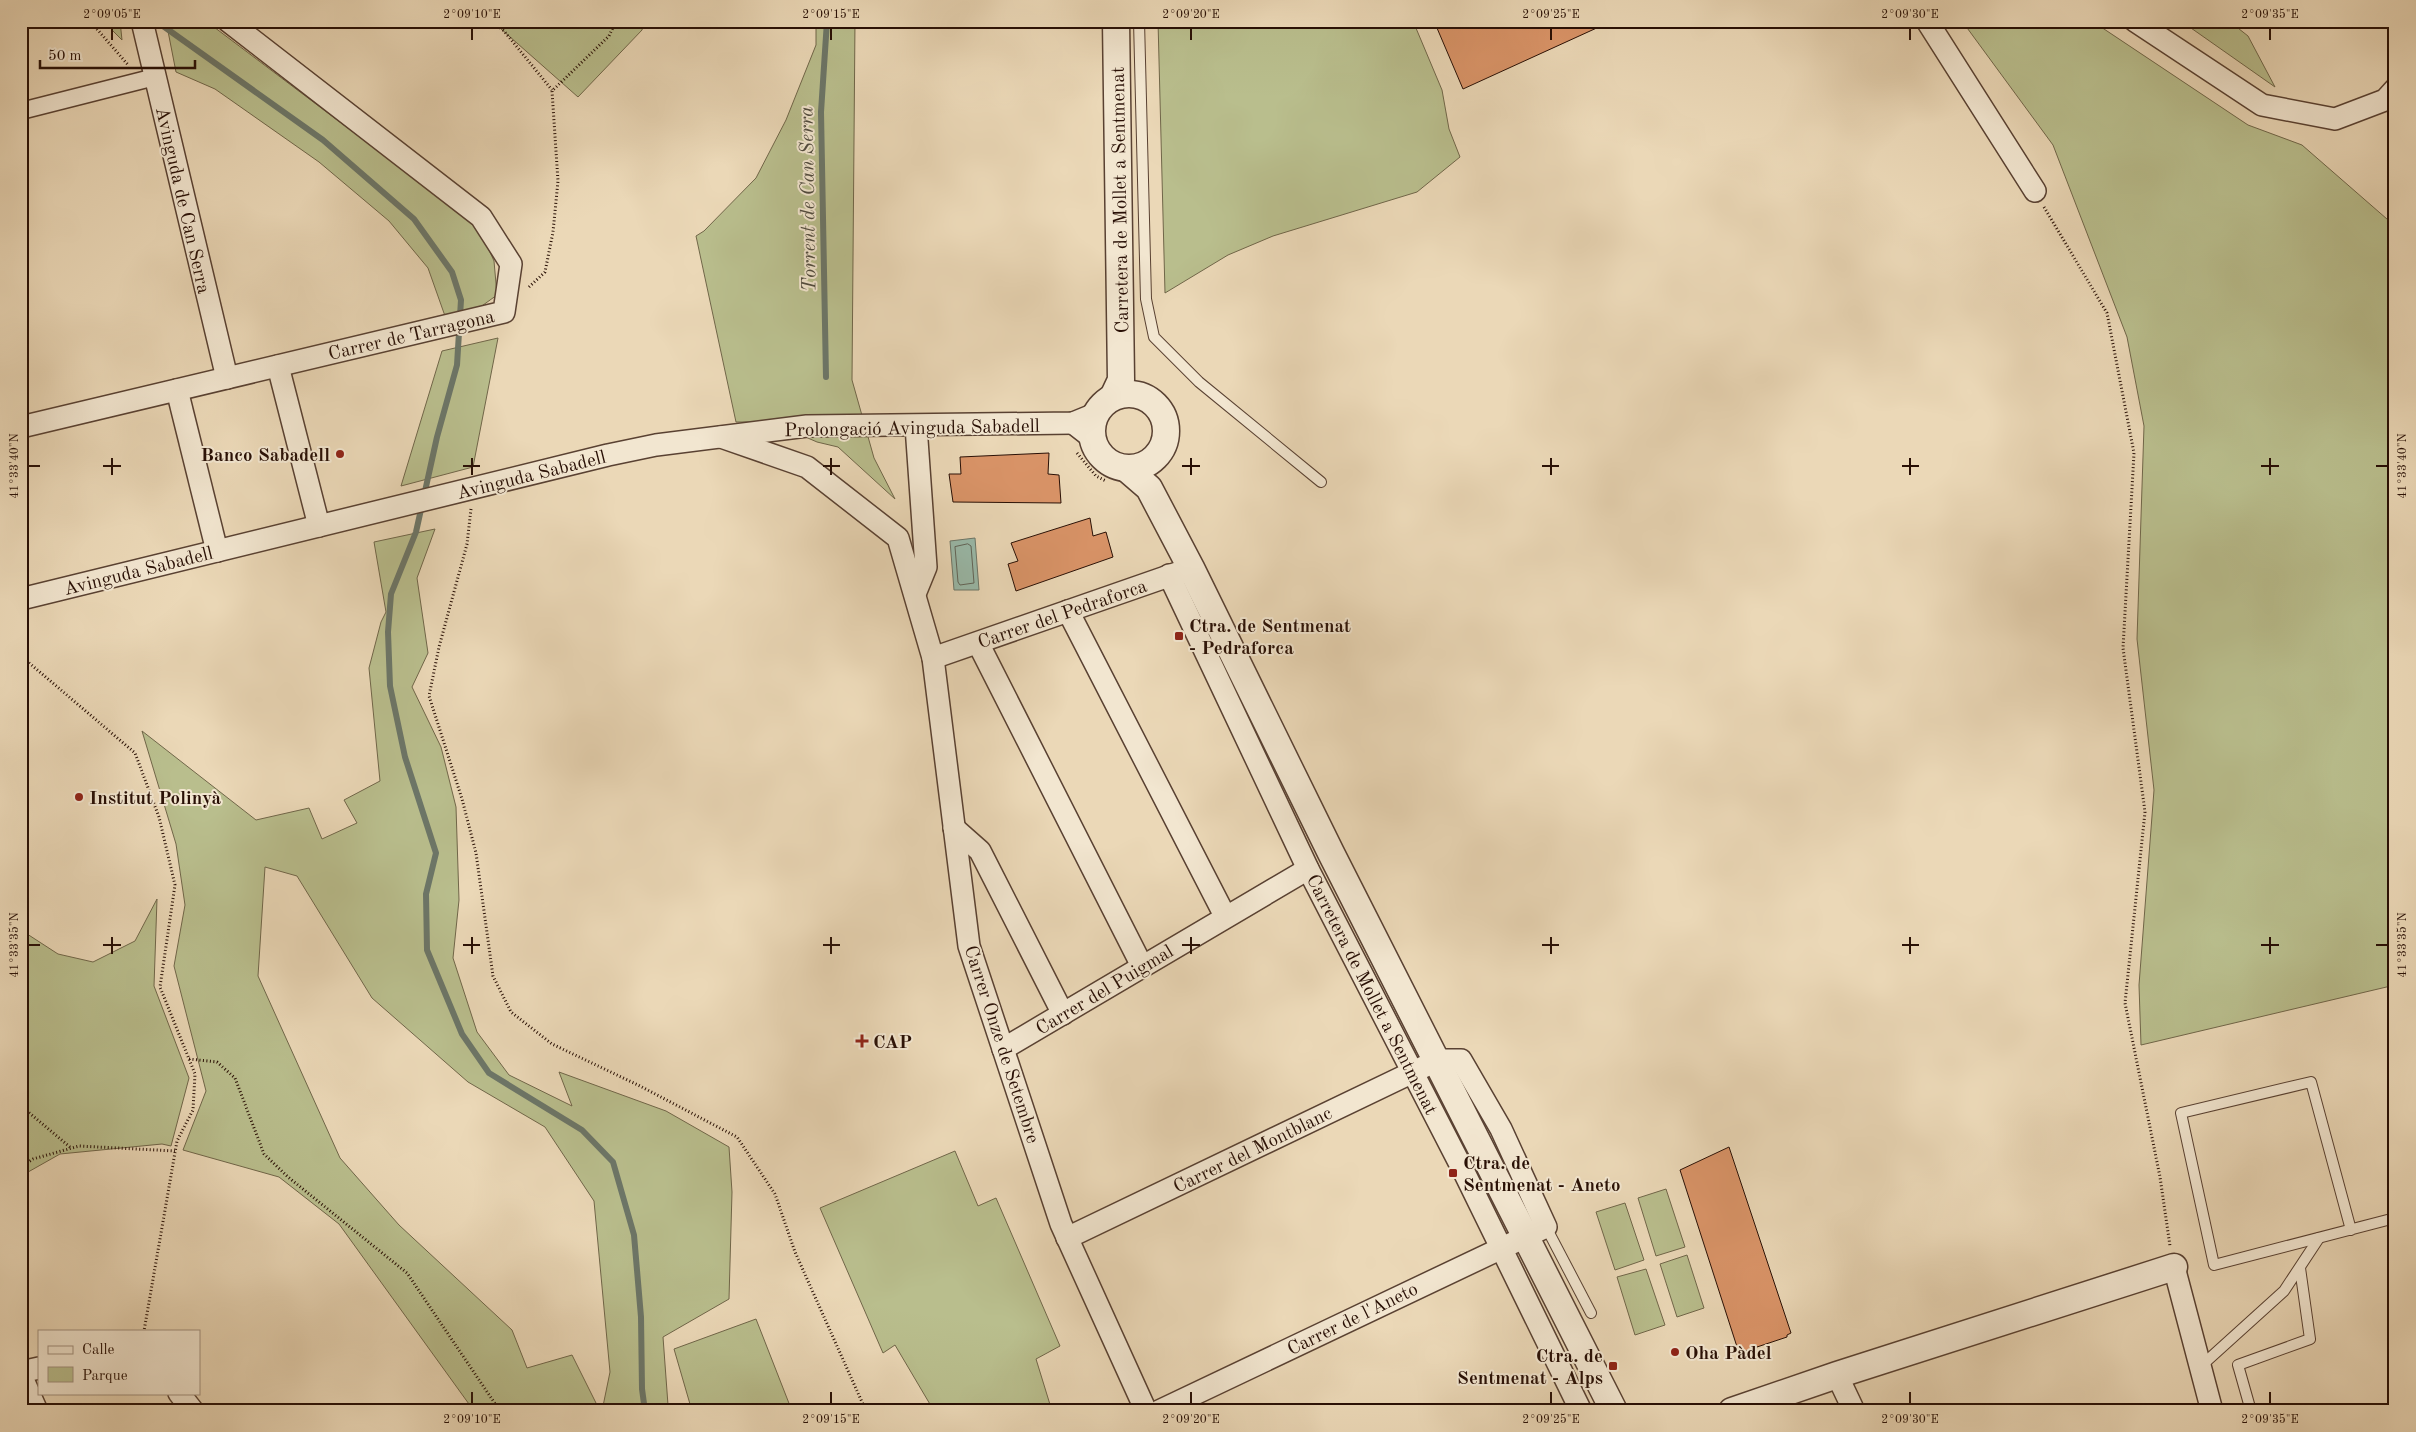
<svg xmlns="http://www.w3.org/2000/svg" width="2416" height="1432" font-family="'Old Standard TT',serif">
	<rect width="100%" height="100%" fill="#ebd8b7"/>
	<filter id="stains"><feTurbulence type="fractalNoise" baseFrequency=".004" numOctaves="4"/><feColorMatrix values="0 0 0 0 .2 0 0 0 0 .09 0 0 0 0 .02 0 0 0 .5 -.17"/></filter>
	<radialGradient id="worn" r=".72"><stop offset=".6" stop-color="#630" stop-opacity="0"/><stop offset="1" stop-color="#630" stop-opacity=".3"/></radialGradient>
	<g fill="#b9be8d" stroke="#706649">
		<polygon points="103,21 120,21 122,40"/>
		<polygon points="166,21 206,21 479,227 494,261 497,295 479,308 445,316 428,268 389,221 319,162 215,89 176,72"/>
		<polygon points="492,21 644,21 642,30 578,97"/>
		<polygon points="816,21 855,21 852,380 874,458 895,499 838,447 817,442 771,422 736,422 696,236 704,231 756,178 786,120 816,45"/>
		<polygon points="1158,21 1413,21 1442,90 1449,129 1460,157 1417,192 1273,236 1228,255 1165,293"/>
		<polygon points="1962,21 2092,21 2248,125 2302,145 2395,226 2395,985 2141,1045 2139,985 2154,790 2137,639 2144,426 2127,337 2053,145"/>
		<polygon points="2181,21 2229,21 2248,36 2275,87"/>
		<polygon points="498,338 473,467 401,486 442,351"/>
		<polygon points="435,529 417,578 428,653 412,687 441,747 456,807 459,900 453,958 477,1032 509,1075 572,1106 559,1072 666,1111 729,1147 732,1192 729,1299 663,1337 668,1405 671,1411 602,1411 610,1372 594,1201 545,1127 468,1082 372,998 297,876 265,867 258,976 340,1158 399,1225 512,1330 527,1368 572,1355 600,1411 474,1411 339,1224 279,1177 183,1150 206,1091 174,966 185,905 176,844 142,731 256,820 309,808 322,839 357,823 344,800 380,781 369,668 381,622 386,612 374,542"/>
		<polygon points="157,899 154,986 189,1078 171,1146 162,1144 60,1154 21,1176 21,930 58,954 93,962 135,941"/>
		<polygon points="955,1151 978,1206 996,1198 1060,1346 1036,1359 1052,1411 934,1411 895,1345 883,1353 820,1208"/>
		<polygon points="1666,1189 1685,1247 1656,1256 1638,1198"/>
		<polygon points="1625,1203 1644,1260 1615,1270 1596,1212"/>
		<polygon points="1687,1255 1704,1308 1677,1317 1660,1264"/>
		<polygon points="1646,1269 1665,1325 1635,1335 1617,1277"/>
		<polygon points="756,1319 792,1411 692,1411 674,1349"/>
	</g>
	<polygon fill="#99baaa" stroke="#6c7668" points="975,538 979,590 954,590 950,541"/>
	<g fill="none" stroke-linecap="round" stroke-linejoin="round">
		<polygon stroke="#606458" stroke-width="1" points="968,544 971,546 974,583 960,585 958,582 955,547"/>
		<g stroke="#6c7668" stroke-width="6">
			<polyline points="156,21 323,140 414,219 452,272 461,300 457,365 437,437 416,532 391,594 388,632 390,686 405,757 436,853 426,894 427,950 462,1034 489,1073 582,1130 613,1162 634,1235 641,1317 642,1389 645,1411"/>
			<polyline points="826,377 821,112 827,21"/>
		</g>
	</g>
	<g fill="#da9468" stroke="#280f05">
		<polygon points="1434,21 1612,21 1463,89"/>
		<polygon points="1049,453 1048,474 1059,475 1061,503 953,502 949,474 961,474 960,457"/>
		<polygon points="1090,518 1093,536 1106,532 1113,557 1016,591 1008,564 1018,561 1011,543"/>
		<polygon points="1729,1147 1791,1333 1787,1335 1787,1337 1739,1353 1680,1170"/>
	</g>
	<g fill="none" stroke-linecap="round" stroke-linejoin="round">
		<g stroke="#594132" stroke-width="12">
			<g id="service">
				<polyline points="1139,21 1146,299 1154,337 1199,382 1321,482"/>
				<polyline points="1546,1227 1591,1313"/>
				<polyline points="2351,1230 2311,1082 2181,1113 2214,1265 2395,1218"/>
				<polyline points="2200,1367 2284,1291 2319,1238"/>
				<polyline points="2251,1411 2238,1365 2310,1339 2300,1268"/>
			</g>
		</g>
		<g stroke="#594132" stroke-width="19">
			<polyline id="pedestrian" points="21,111 155,77"/>
		</g>
		<g stroke="#594132" stroke-width="24">
			<g id="minor">
				<polyline points="142,21 227,378"/>
				<polyline points="1927,21 2035,191"/>
				<polyline points="2135,21 2262,105 2335,119 2385,100 2395,89"/>
				<polyline points="278,366 319,526"/>
				<polyline points="177,390 217,551"/>
				<polyline points="1073,423 1091,437"/>
				<polyline points="21,427 504,312 511,264 481,217 228,21"/>
				<polyline points="721,437 807,467 898,538 933,658 969,946 1061,1224 1146,1411"/>
				<polyline points="1169,575 1308,869 1464,1172 1581,1411"/>
				<polyline points="915,594 926,567 916,426"/>
				<polyline points="21,599 608,455 656,445 807,426 1073,423 1095,414"/>
				<polyline points="1068,611 1225,916"/>
				<polyline points="978,643 1142,966"/>
				<polyline points="933,658 1183,571"/>
				<polyline points="954,828 980,851 1063,1014"/>
				<polyline points="1003,1049 1308,869"/>
				<polyline points="1067,1238 1438,1060 1461,1060 1501,1129 1546,1227 1159,1411"/>
				<polyline points="2174,1267 2212,1411"/>
				<polyline points="21,1372 39,1368"/>
				<polyline points="21,1375 37,1411"/>
				<polyline points="1837,1375 1854,1411"/>
				<polyline points="179,1393 193,1411"/>
			</g>
		</g>
		<g stroke="#594132" stroke-width="29">
			<g id="tertiary">
				<circle cx="1129" cy="431" r="37"/>
				<polyline points="1113,397 1121,380 1116,21"/>
				<polyline points="1127,469 1149,488 1191,568 1331,853 1614,1411"/>
				<polyline points="1732,1411 1837,1375 2174,1267"/>
			</g>
		</g>
		<g stroke="#280f05" stroke-width="3" stroke-dasharray="1 2.5" stroke-linecap="butt">
			<polyline points="90,21 129,66"/>
			<polyline points="492,21 504,31 552,90"/>
			<polyline points="2044,207 2107,313 2134,453 2123,648 2145,812 2125,1003 2160,1177 2170,1246"/>
			<polyline points="529,287 545,272 553,232 558,181 552,91 609,36 616,21"/>
			<polyline points="1077,453 1096,476 1106,481"/>
			<polyline points="471,509 467,544 439,647 429,696 462,799 476,853 493,976 511,1012 552,1044 638,1085 737,1137 775,1194 795,1252 866,1411"/>
			<polyline points="21,656 135,753 159,817 175,885 160,987 195,1074 193,1110 177,1141 144,1331"/>
			<polyline points="189,1059 217,1062 235,1078 264,1154 288,1177 407,1273 500,1411"/>
			<polyline points="21,1106 71,1148"/>
			<polyline points="21,1167 33,1159 79,1146 175,1151"/>
		</g>
		<use href="#service" stroke="#f2e6d0" stroke-width="10"/>
		<use href="#pedestrian" stroke="#f2e6d0" stroke-width="16"/>
		<use href="#minor" stroke="#f2e6d0" stroke-width="21"/>
		<use href="#tertiary" stroke="#f2e6d0" stroke-width="26"/>
	</g>
	<path fill="none" stroke="#280f05" stroke-width="2" d="M112 28V40M472 28V40M831 28V40M1191 28V40M1551 28V40M1910 28V40M2270 28V40M112 458V475M472 458V475M831 458V475M1191 458V475M1551 458V475M1910 458V475M2270 458V475M28 466H40M103 466H121M463 466H480M823 466H840M1182 466H1200M1542 466H1559M1902 466H1919M2261 466H2279M2376 466H2388M112 937V954M472 937V954M831 937V954M1191 937V954M1551 937V954M1910 937V954M2270 937V954M28 945H40M103 945H121M463 945H480M823 945H840M1182 945H1200M1542 945H1559M1902 945H1919M2261 945H2279M2376 945H2388M472 1392V1404M831 1392V1404M1191 1392V1404M1551 1392V1404M1910 1392V1404M2270 1392V1404"/>
	<g fill="#8f2418" stroke="#f2e6d0" stroke-width="2">
		<circle cx="340" cy="454" r="5"/>
		<rect x="1174" y="631" width="10" height="10" rx="2.5"/>
		<circle cx="79" cy="797" r="5"/>
		<path d="M859.5 1033.5h5v5h5v5h-5v5h-5v-5h-5v-5h5z"/>
		<rect x="1448" y="1168" width="10" height="10" rx="2.5"/>
		<circle cx="1675" cy="1352" r="5"/>
		<rect x="1608" y="1361" width="10" height="10" rx="2.5"/>
	</g>
	<g text-anchor="middle" stroke-width="4" stroke-linejoin="round" paint-order="stroke">
		<g font-size="19" fill="#280f05" stroke="#f2e6d0">
			<text transform="translate(184 200) rotate(77)" y="7">Avinguda de Can Serra</text>
			<text transform="translate(1119 200) rotate(-91)" y="7">Carretera de Mollet a Sentmenat</text>
			<text transform="translate(411 334) rotate(-13)" y="7">Carrer de Tarragona</text>
			<text transform="translate(912 427) rotate(-1)" y="7">Prolongació Avinguda Sabadell</text>
			<text transform="translate(531 474) rotate(-14)" y="7">Avinguda Sabadell</text>
			<text transform="translate(138 570) rotate(-14)" y="7">Avinguda Sabadell</text>
			<text transform="translate(1062 613) rotate(-19)" y="7">Carrer del Pedraforca</text>
			<text transform="translate(1104 989) rotate(-31)" y="7">Carrer del Puigmal</text>
			<text transform="translate(1373 994) rotate(63)" y="7">Carretera de Mollet a Sentmenat</text>
			<text transform="translate(1003 1044) rotate(72)" y="7">Carrer Onze de Setembre</text>
			<text transform="translate(1252 1149) rotate(-26)" y="7">Carrer del Montblanc</text>
			<text transform="translate(1352 1318) rotate(-26)" y="7">Carrer de l'Aneto</text>
		</g>
		<g font-size="19" font-weight="bold" fill="#280f05" stroke="#f2e6d0" text-anchor="start">
			<text x="330" y="461" text-anchor="end">Banco Sabadell</text>
			<text x="1189" y="632">Ctra. de Sentmenat<tspan x="1189" dy="22">- Pedraforca</tspan></text>
			<text x="89" y="804">Institut Polinyà</text>
			<text x="873" y="1048">CAP</text>
			<text x="1463" y="1169">Ctra. de<tspan x="1463" dy="22">Sentmenat - Aneto</tspan></text>
			<text x="1685" y="1359">Oha Pàdel</text>
			<text x="1603" y="1362" text-anchor="end">Ctra. de<tspan x="1603" dy="22">Sentmenat - Alps</tspan></text>
		</g>
		<g font-size="20" font-style="italic" fill="#504b3f" stroke="#f2e6d0">
			<text transform="translate(807 199) rotate(-91)" y="7">Torrent de Can Serra</text>
		</g>
	</g>
	<rect width="2416" height="1432" fill="none" stroke="#ebd8b7" stroke-width="55"/>
	<rect x="38" y="1330" width="162" height="65" fill="#f2e6d0" stroke="#a1907f"/>
	<rect x="48" y="1346" width="25" height="8" fill="#f2e6d0" stroke="#a1907f"/>
	<text x="82" y="1354" font-size="15" fill="#280f05">Calle</text>
	<rect x="48" y="1367" width="25" height="15" fill="#b9be8d" stroke="#a1907f"/>
	<text x="82" y="1380" font-size="15" fill="#280f05">Parque</text>
	<path d="M40 60v8h155v-8" fill="none" stroke="#280f05" stroke-width="2.5"/>
	<text x="48" y="60" font-size="15" fill="#280f05" stroke="#f2e6d0" stroke-width="4" paint-order="stroke">50 m</text>
	<rect x="28" y="28" width="2360" height="1376" fill="none" stroke="#280f05" stroke-width="2"/>
	<g font-size="12" text-anchor="middle" fill="#280f05">
		<text x="112" y="18">2°09'05"E</text>
		<text x="472" y="18">2°09'10"E</text>
		<text x="831" y="18">2°09'15"E</text>
		<text x="1191" y="18">2°09'20"E</text>
		<text x="1551" y="18">2°09'25"E</text>
		<text x="1910" y="18">2°09'30"E</text>
		<text x="2270" y="18">2°09'35"E</text>
		<text transform="translate(14 466) rotate(-90)" y="4">41°33'40"N</text>
		<text transform="translate(2402 466) rotate(-90)" y="4">41°33'40"N</text>
		<text transform="translate(14 945) rotate(-90)" y="4">41°33'35"N</text>
		<text transform="translate(2402 945) rotate(-90)" y="4">41°33'35"N</text>
		<text x="472" y="1423">2°09'10"E</text>
		<text x="831" y="1423">2°09'15"E</text>
		<text x="1191" y="1423">2°09'20"E</text>
		<text x="1551" y="1423">2°09'25"E</text>
		<text x="1910" y="1423">2°09'30"E</text>
		<text x="2270" y="1423">2°09'35"E</text>
	</g>
	<rect width="100%" height="100%" filter="url(#stains)"/>
	<rect width="100%" height="100%" fill="url(#worn)"/>
</svg>
